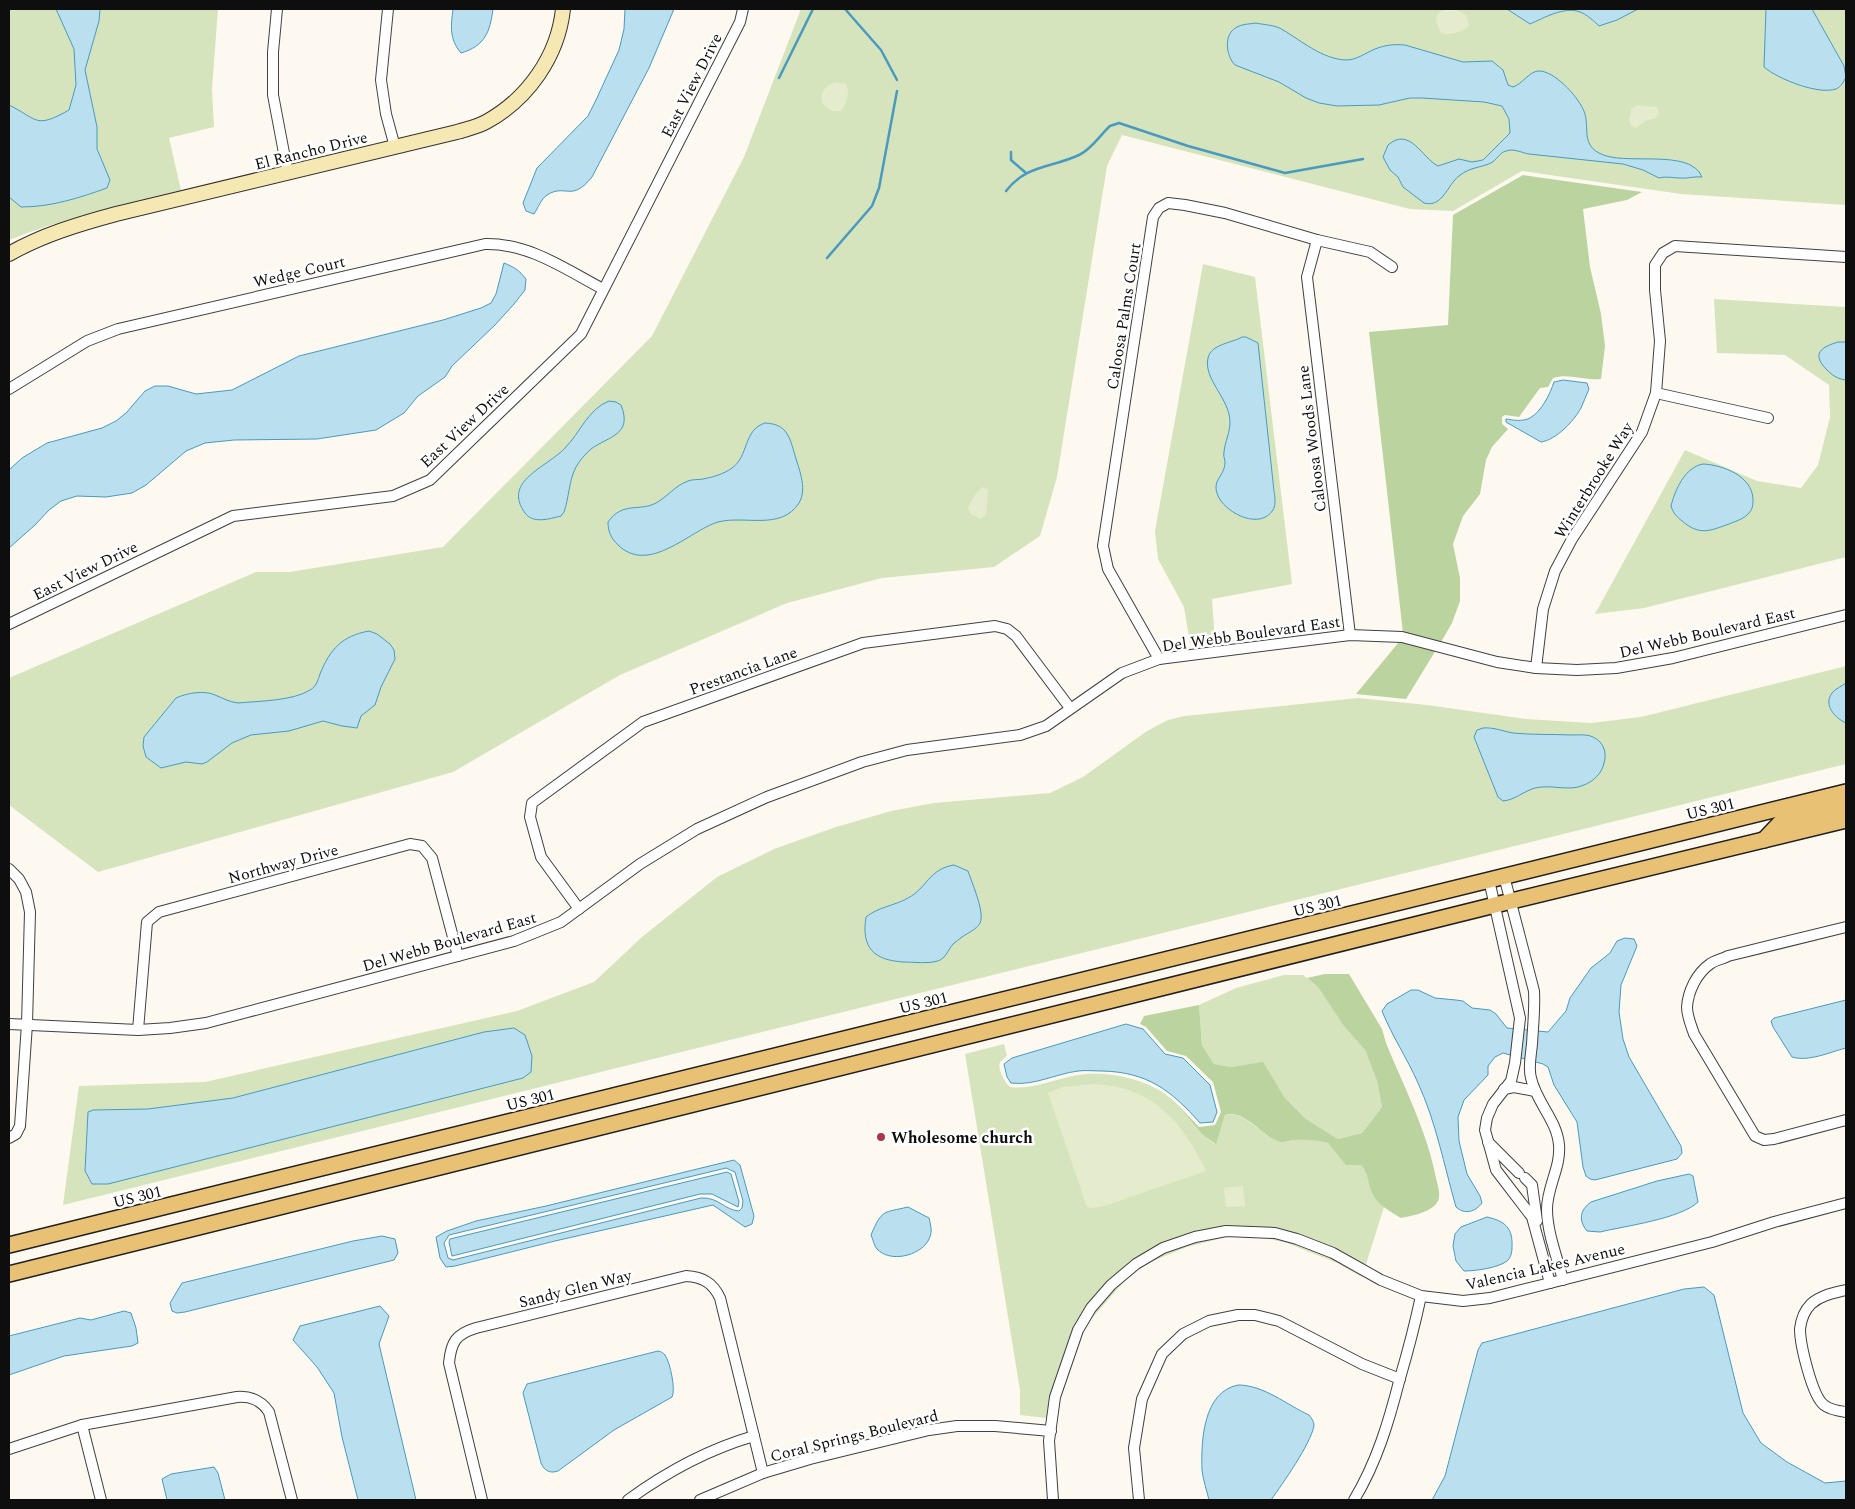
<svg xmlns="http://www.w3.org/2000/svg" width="1855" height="1509" font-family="Spectral,serif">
	<rect width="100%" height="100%" fill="#fdf9f0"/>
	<g fill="#d5e4bd">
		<path d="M9 9H218L212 89 214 127 169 138 181 190C122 204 65 218 9 240Z"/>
		<polygon points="801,9 1846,9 1846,205 1681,194 1522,171 1453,211 1410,209 1122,135 1107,166 1057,477 1040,536 994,567 882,578 787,603 620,675 453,772 98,872 9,805 9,678 256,572 290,572 443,547 652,336 744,157"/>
		<polygon points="1203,264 1255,277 1292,584 1212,599 1215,642 1190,643 1184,607 1158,559 1155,531"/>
		<polygon points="1714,299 1846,307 1846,557 1644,608 1595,614 1685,450 1757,481 1801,488 1818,465 1830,417 1829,385 1785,355 1717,353"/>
		<polygon points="1846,666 1846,764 63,1205 79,1086 205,1082 517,1011 594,982 642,937 717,877 774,849 836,827 891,811 934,803 1050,793 1083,777 1147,731 1168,720 1185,716 1358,698 1427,705 1526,719 1591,723 1641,717"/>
		<polygon points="1284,975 1303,975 1318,987 1343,1025 1365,1050 1377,1081 1382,1107 1362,1133 1338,1139 1306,1119 1285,1098 1263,1063 1231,1067 1214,1064 1202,1045 1199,1005 1236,988"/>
		<path d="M1004 1044 1007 1056C1005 1058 1002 1060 1000 1062 997 1069 1005 1083 1010 1087 1033 1090 1054 1079 1078 1075 1110 1070 1155 1080 1178 1105 1190 1119 1201 1132 1215 1144L1225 1115C1244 1110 1261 1135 1277 1141 1284 1144 1290 1140 1297 1140 1307 1139 1318 1141 1328 1143L1346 1164 1361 1165 1367 1172 1373 1195 1384 1207 1362 1277 1337 1263 1287 1243 1242 1233 1187 1247 1136 1268 1086 1325 1060 1384 1054 1419 1020 1415V1390L965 1054Z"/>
	</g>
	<g fill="#bbd39e">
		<path d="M1523 175 1642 192 1627 200 1583 209 1590 267 1601 314 1605 346 1601 379C1585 381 1569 373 1553 378L1548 387 1540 388 1519 417 1505 415 1502 417V424L1508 429 1492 447 1486 460 1480 494 1463 516 1453 544 1460 578V601L1452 623 1441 642 1403 633 1369 332 1448 325 1453 215Z"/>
		<polygon points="1399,642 1436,650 1406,699 1356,694"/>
		<path d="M1325 974H1349L1382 1029 1386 1043C1404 1087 1427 1131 1436 1178 1437 1183 1440 1191 1439 1197 1438 1211 1412 1216 1401 1218 1391 1212 1378 1205 1373 1195 1367 1183 1370 1175 1361 1165H1346L1328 1143C1318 1141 1307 1139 1296 1140 1289 1140 1284 1144 1277 1141 1261 1135 1244 1109 1225 1115L1216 1144 1202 1134 1177 1104 1199 1127 1215 1125 1221 1112 1213 1082 1186 1056 1167 1051 1146 1027 1140 1024 1144 1016 1199 1005 1202 1045 1214 1064 1231 1067 1263 1062 1285 1098 1306 1119 1338 1139 1362 1133 1382 1107 1377 1081 1365 1050 1343 1025 1318 987 1307 978Z"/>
	</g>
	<g fill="#e5ecce">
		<path d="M1455 9 1466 15 1469 25C1464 32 1449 36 1441 33 1431 16 1436 9 1455 9Z"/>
		<path d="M836 82 846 84C850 93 847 103 841 111 819 114 813 89 836 82Z"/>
		<polygon points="1637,105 1657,107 1659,113 1656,118 1645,121 1636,128 1631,126 1629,120 1631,109"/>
		<polygon points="983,487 988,490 986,515 980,519 971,514 968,508 976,493"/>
		<path d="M1095 1084C1104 1085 1116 1086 1125 1089 1167 1102 1188 1134 1206 1171L1104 1206 1092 1208 1087 1207 1048 1093 1063 1087Z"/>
		<polygon points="1243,1186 1245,1206 1226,1207 1224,1188"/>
	</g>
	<g fill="#bae0ef" stroke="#499abe" fill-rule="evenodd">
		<path d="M56 9H100L99 21 85 70 97 127V149L110 180 107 188C79 198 51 207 21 207L9 197V105C39 120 35 129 69 110L76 85 74 49Z"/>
		<path d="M453 9H493C490 32 485 46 461 53 449 39 451 26 453 9Z"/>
		<path d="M625 9H674L649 68 592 177C571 203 566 183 547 195 541 199 538 208 534 214L526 211 523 203 537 168 588 116 596 100 619 50 624 29Z"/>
		<path d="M1507 9H1638L1617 20 1599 26C1594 21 1586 14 1580 12 1564 6 1544 18 1530 24Z"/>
		<path d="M1766 9H1812L1844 66 1846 77C1844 81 1841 87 1836 89 1818 95 1778 79 1764 67Z"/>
		<path d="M1256 23C1265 25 1276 25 1283 30 1302 41 1322 59 1346 60 1357 60 1365 53 1375 49 1385 45 1394 44 1405 45L1463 62 1492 61 1503 70 1508 85 1513 87C1522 84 1529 72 1538 71 1554 70 1577 96 1583 109 1591 124 1580 143 1599 153 1623 167 1690 147 1702 177 1694 176 1687 179 1680 178 1672 178 1667 176 1659 178L1643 170 1623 164 1529 154C1522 153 1514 148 1506 151 1499 153 1497 160 1491 163 1480 168 1470 167 1459 176 1447 185 1443 208 1424 203L1403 187 1398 177 1390 170 1383 157 1388 145C1410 126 1422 158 1438 166L1459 159 1472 162 1483 160 1510 133 1509 119 1502 106 1484 102 1422 98H1410L1379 105 1337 106 1319 103 1306 98 1279 82 1235 65C1226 56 1223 34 1237 27 1242 24 1250 24 1256 23Z"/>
		<path d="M504 263C514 267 519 270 526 279L525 290 514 304 495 325 452 366 445 377 418 396 404 413 376 430 317 439 234 440 205 443 186 451 146 485 132 493 106 497 77 496 61 501 49 510 35 525 9 548V470L22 458 47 443 102 428 116 421 126 413 145 391 155 386H168L196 394 232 390 299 356 443 320 481 308 491 303 496 294Z"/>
		<path d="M1242 337H1246L1258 343 1274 491C1275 497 1276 505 1273 510 1260 530 1228 514 1219 498 1210 480 1224 478 1225 463 1225 459 1223 456 1224 452 1225 441 1230 433 1230 422 1230 399 1203 379 1208 358 1211 344 1232 343 1242 337Z"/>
		<path d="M1838 342H1846V380C1837 379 1832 375 1826 369 1811 353 1822 347 1838 342Z"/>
		<path d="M1563 380 1587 383 1589 389C1586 395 1584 402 1581 408 1574 421 1556 440 1541 442L1506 422V419C1513 420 1522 422 1530 418 1542 411 1550 394 1554 382Z"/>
		<path d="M609 401 616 402 621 405C633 435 609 436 591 449 585 454 580 460 576 467 569 480 569 498 564 512L561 516C549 519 533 524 525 513 502 481 546 468 565 448 580 433 588 409 609 401Z"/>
		<path d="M765 423C785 424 789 434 794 452 798 467 808 488 799 503 781 531 745 515 718 522 689 531 649 575 618 545 611 538 608 532 608 522 623 501 639 512 656 503 667 497 676 485 688 481 693 479 698 480 703 479 713 477 724 474 732 468 749 456 743 430 765 423Z"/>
		<path d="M1703 464C1723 465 1752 476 1753 499 1753 504 1753 509 1749 513 1744 519 1736 521 1729 524 1709 531 1700 536 1682 521 1677 517 1673 513 1671 506 1675 490 1685 467 1703 464Z"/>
		<path d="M369 631 377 634 390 644 394 650 395 659 381 687 375 705 361 716 357 728 342 726 323 721 289 731 251 735 232 743 207 762 202 764 186 762 161 768 146 757 143 746 144 737 176 698C187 693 204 690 215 695 223 698 229 702 238 703 258 701 293 701 310 690 316 687 318 680 320 674 330 649 342 636 369 631Z"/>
		<path d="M1846 683V723C1835 718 1823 705 1832 693 1835 689 1842 686 1846 683Z"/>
		<path d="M1483 728C1493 727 1502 731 1513 733 1532 735 1552 734 1571 735 1578 735 1587 734 1593 737 1604 742 1607 753 1604 763 1602 773 1594 781 1584 785 1569 792 1552 784 1535 788 1524 791 1515 800 1503 801L1498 797 1474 737 1477 730Z"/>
		<path d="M954 865 968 871C972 883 983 908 981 920 980 928 969 932 962 937 959 939 956 942 953 944 948 950 946 958 938 961 927 964 914 962 903 962 874 960 861 948 866 917 878 907 894 906 908 898 927 888 929 869 954 865Z"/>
		<path d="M1625 938 1634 939 1637 946 1621 985 1619 1012 1623 1039 1629 1057 1681 1146 1682 1153 1677 1159 1595 1180 1590 1179 1586 1176 1583 1167 1577 1122 1554 1085 1548 1067 1543 1064 1503 1053 1495 1057 1488 1066V1075L1464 1100 1458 1117 1459 1141 1467 1174 1480 1196 1482 1203C1475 1212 1465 1215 1456 1207 1444 1165 1436 1122 1418 1083 1407 1058 1392 1036 1382 1011L1387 1004 1411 990H1418L1435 998 1456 1000 1463 1001 1472 1008 1490 1010 1496 1014 1507 1028 1548 1032 1566 1011 1570 998 1591 968 1610 953 1617 941Z"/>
		<path d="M1846 1000V1048C1830 1052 1809 1062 1792 1057L1773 1027 1771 1021 1774 1018Z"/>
		<path d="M1126 1024 1143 1029 1165 1054 1183 1058 1210 1085 1217 1112 1213 1122 1200 1123C1171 1090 1147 1072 1102 1071 1094 1071 1086 1070 1078 1071 1055 1074 1034 1086 1011 1083L1007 1077 1004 1064 1012 1058Z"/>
		<polygon points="514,1028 525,1035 532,1056 531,1072 523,1078 108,1184 92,1184 85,1171 88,1112 93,1110 148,1109 233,1098 484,1032"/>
		<path d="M734 1160 740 1165 754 1216 752 1224 745 1227 713 1205 555 1241 455 1266 446 1267 440 1258 436 1237 447 1231 476 1221 546 1206ZM726 1168 735 1172 743 1201 742 1208 739 1211C724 1210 719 1197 701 1198L453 1260 448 1258 444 1243 449 1235Z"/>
		<polygon points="727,1172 731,1174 739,1202 738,1207 712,1194 700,1194 452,1256 449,1242 450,1239"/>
		<path d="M1689 1174 1693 1176 1698 1202C1680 1219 1625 1226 1600 1232L1587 1231C1578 1220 1580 1210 1591 1202L1657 1181Z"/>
		<path d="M908 1207 929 1218C931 1226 933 1233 928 1241 919 1256 890 1263 877 1249 874 1246 873 1239 871 1235 882 1209 883 1213 908 1207Z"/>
		<path d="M1487 1217C1505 1221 1513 1228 1512 1247 1512 1252 1511 1258 1507 1261 1498 1268 1475 1271 1464 1271L1456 1261 1453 1246 1455 1234 1461 1227Z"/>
		<polygon points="382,1236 395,1239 398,1253 394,1260 185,1312 177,1313 172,1311 170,1303 182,1283 353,1241"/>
		<polygon points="1704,1287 1714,1295 1743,1413 1761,1443 1787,1462 1825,1483 1846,1481 1846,1500 1432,1500 1445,1476 1478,1350 1482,1343 1684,1289"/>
		<polygon points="380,1306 389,1316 379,1344 416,1500 358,1500 342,1437 334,1393 317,1367 293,1340 300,1326"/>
		<polygon points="124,1311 131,1313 136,1328 138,1343 132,1346 64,1356 9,1375 9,1336 80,1318 91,1320"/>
		<path d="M658 1351C662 1352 662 1352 665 1355 670 1362 676 1390 672 1397L614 1430 558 1471C549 1474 544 1470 541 1463L523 1393 527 1384Z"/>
		<path d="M1238 1385C1264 1385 1287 1405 1309 1415 1312 1419 1314 1421 1314 1426 1310 1445 1283 1483 1271 1500H1209C1207 1491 1203 1480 1202 1470 1201 1441 1203 1392 1238 1385Z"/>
		<polygon points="214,1467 218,1473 225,1500 167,1500 162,1479 171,1474"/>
	</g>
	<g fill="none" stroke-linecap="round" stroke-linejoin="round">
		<g stroke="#499abe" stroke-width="2.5">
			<polyline points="845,9 881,50 897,80"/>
			<polyline points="779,78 813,9"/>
			<polyline points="1011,152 1011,160 1026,173"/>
			<path d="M1006 191C1026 165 1051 168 1079 155 1092 149 1100 135 1110 126L1119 123 1188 146 1285 173 1363 159"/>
			<polyline points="827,258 872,206 879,188 897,91"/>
		</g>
		<g stroke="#414141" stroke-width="12">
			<g id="street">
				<polyline points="277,9 273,52 273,95 288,174"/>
				<polyline points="388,9 381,80 386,114 395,147"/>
				<polyline points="1317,240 1307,277 1350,635"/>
				<path d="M9 389 87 341 118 329 485 244C529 243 565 269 603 289"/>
				<polyline points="1656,393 1768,418"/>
				<polyline points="9,624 233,516 393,496 430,480 581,334 740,22 743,9"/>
				<polyline points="1159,659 1108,569 1103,546 1153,217 1159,208 1168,203 1185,205 1225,213 1317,240 1370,252 1392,267"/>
				<polyline points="1536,668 1543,609 1555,571 1572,539 1642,432 1656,393 1660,341 1655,290 1655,265 1663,253 1675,246 1846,257"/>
				<polyline points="9,869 19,879 26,892 30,912 27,1024 20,1126 16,1134 9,1138"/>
				<path d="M1504 876 1534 991C1535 1009 1533 1026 1532 1044 1531 1055 1528 1068 1531 1078 1536 1102 1557 1120 1559 1145 1561 1167 1547 1187 1547 1209 1547 1232 1557 1257 1563 1280"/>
				<polyline points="1489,880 1520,1018 1515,1063 1511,1081 1493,1104 1487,1118 1485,1130 1496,1170 1532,1217 1550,1283"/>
				<polyline points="579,909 541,857 530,817 532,803 643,722 863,643 995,626 1007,629 1016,636 1070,708"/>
				<path d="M1846 927 1728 956C1723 959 1715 960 1710 964 1697 973 1688 991 1687 1007 1687 1016 1691 1025 1694 1034L1755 1136 1764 1140 1774 1139 1846 1120"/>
				<polyline points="9,1024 138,1030 170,1028 206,1023 514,941 561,922 640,864 697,829 767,797 862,762 907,750 1020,735 1046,726 1122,673 1159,659 1350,635 1402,637 1497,662 1536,668 1577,670 1616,668 1673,658 1846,615"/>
				<polyline points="138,1030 147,922 159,912 410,844 422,846 432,858 458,956"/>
				<polyline points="1504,1089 1514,1087 1535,1091"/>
				<polyline points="1488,1142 1519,1173"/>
				<polyline points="1525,1178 1532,1185 1537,1221"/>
				<path d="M1846 1290C1834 1293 1821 1295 1811 1304 1805 1310 1801 1320 1800 1329 1800 1344 1812 1396 1824 1405 1830 1410 1839 1411 1846 1412"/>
				<polyline points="82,1425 101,1500"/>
				<path d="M9 1449 82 1425 237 1397C251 1396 261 1400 269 1412L292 1500"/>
				<path d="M482 1500 449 1363C451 1342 456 1334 476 1328L686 1276C703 1277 713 1283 720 1298L763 1473"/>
				<path d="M628 1500C665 1473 709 1449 754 1436"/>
				<polyline points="700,1500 763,1473 810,1459 929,1430 957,1426 995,1426 1051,1431"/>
				<polyline points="1053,1500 1049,1441 1055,1397 1078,1330 1091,1308 1111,1285 1136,1264 1163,1248 1195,1237 1226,1231 1275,1233 1297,1239 1333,1253 1381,1280 1421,1296 1463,1301 1490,1298 1550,1283 1712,1242 1774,1222 1846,1203"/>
				<polyline points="1139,1500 1134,1448 1142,1399 1162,1354 1183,1334 1209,1321 1238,1315 1255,1315 1279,1321 1362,1364 1400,1379"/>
				<path d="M1354 1500C1377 1462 1389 1421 1400 1378 1408 1351 1415 1324 1421 1296"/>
			</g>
		</g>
		<g stroke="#303030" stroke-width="16">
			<path id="secondary" d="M9 254C42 235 79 224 116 214L457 132C466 129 477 127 486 122 528 99 558 56 563 9"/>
		</g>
		<g stroke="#1f1f1f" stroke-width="18">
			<g id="primary">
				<polyline points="1764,840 1780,823 1846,806"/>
				<polyline points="9,1245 1846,792"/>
				<polyline points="9,1274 1495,905 1846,820"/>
			</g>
		</g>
		<use href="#street" stroke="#fff" stroke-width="10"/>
		<use href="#secondary" stroke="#f6e8b2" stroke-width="14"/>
		<use href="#primary" stroke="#e9c174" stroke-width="15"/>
	</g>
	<circle fill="#ae3547" stroke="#fff" stroke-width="2" cx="881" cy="1137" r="5"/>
	<g text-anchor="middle" stroke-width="5" stroke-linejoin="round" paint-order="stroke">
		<g font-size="16" fill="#0e0e0e" stroke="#fff">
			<text transform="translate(691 85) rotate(-63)" y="6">East View Drive</text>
			<text transform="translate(311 150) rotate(-14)" y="6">El Rancho Drive</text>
			<text transform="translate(299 271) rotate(-13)" y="6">Wedge Court</text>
			<text transform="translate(1123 316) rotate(-81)" y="6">Caloosa Palms Court</text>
			<text transform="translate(464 425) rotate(-43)" y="6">East View Drive</text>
			<text transform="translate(1311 439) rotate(-97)" y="6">Caloosa Woods Lane</text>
			<text transform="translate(1593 480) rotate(-58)" y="6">Winterbrooke Way</text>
			<text transform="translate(85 570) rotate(-26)" y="6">East View Drive</text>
			<text transform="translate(1707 632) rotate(-13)" y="6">Del Webb Boulevard East</text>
			<text transform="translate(1251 633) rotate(-8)" y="6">Del Webb Boulevard East</text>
			<text transform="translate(743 670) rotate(-20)" y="6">Prestancia Lane</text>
			<text transform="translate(1710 808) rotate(-14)" y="6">US 301</text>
			<text transform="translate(283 863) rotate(-15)" y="6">Northway Drive</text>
			<text transform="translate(1317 905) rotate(-14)" y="6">US 301</text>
			<text transform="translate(449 941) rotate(-16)" y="6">Del Webb Boulevard East</text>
			<text transform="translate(923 1002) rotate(-14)" y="6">US 301</text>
			<text transform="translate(530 1099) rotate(-14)" y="6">US 301</text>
			<text transform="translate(137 1196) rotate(-14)" y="6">US 301</text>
			<text transform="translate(1545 1266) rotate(-13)" y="6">Valencia Lakes Avenue</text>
			<text transform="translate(575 1288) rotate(-14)" y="6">Sandy Glen Way</text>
			<text transform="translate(854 1435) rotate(-14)" y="6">Coral Springs Boulevard</text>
		</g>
		<g font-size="16" font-weight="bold" fill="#0e0e0e" stroke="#fff" text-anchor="start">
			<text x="891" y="1143">Wholesome church</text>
		</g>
	</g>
	<rect width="1855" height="1509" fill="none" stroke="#0e0e0e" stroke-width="20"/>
</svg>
